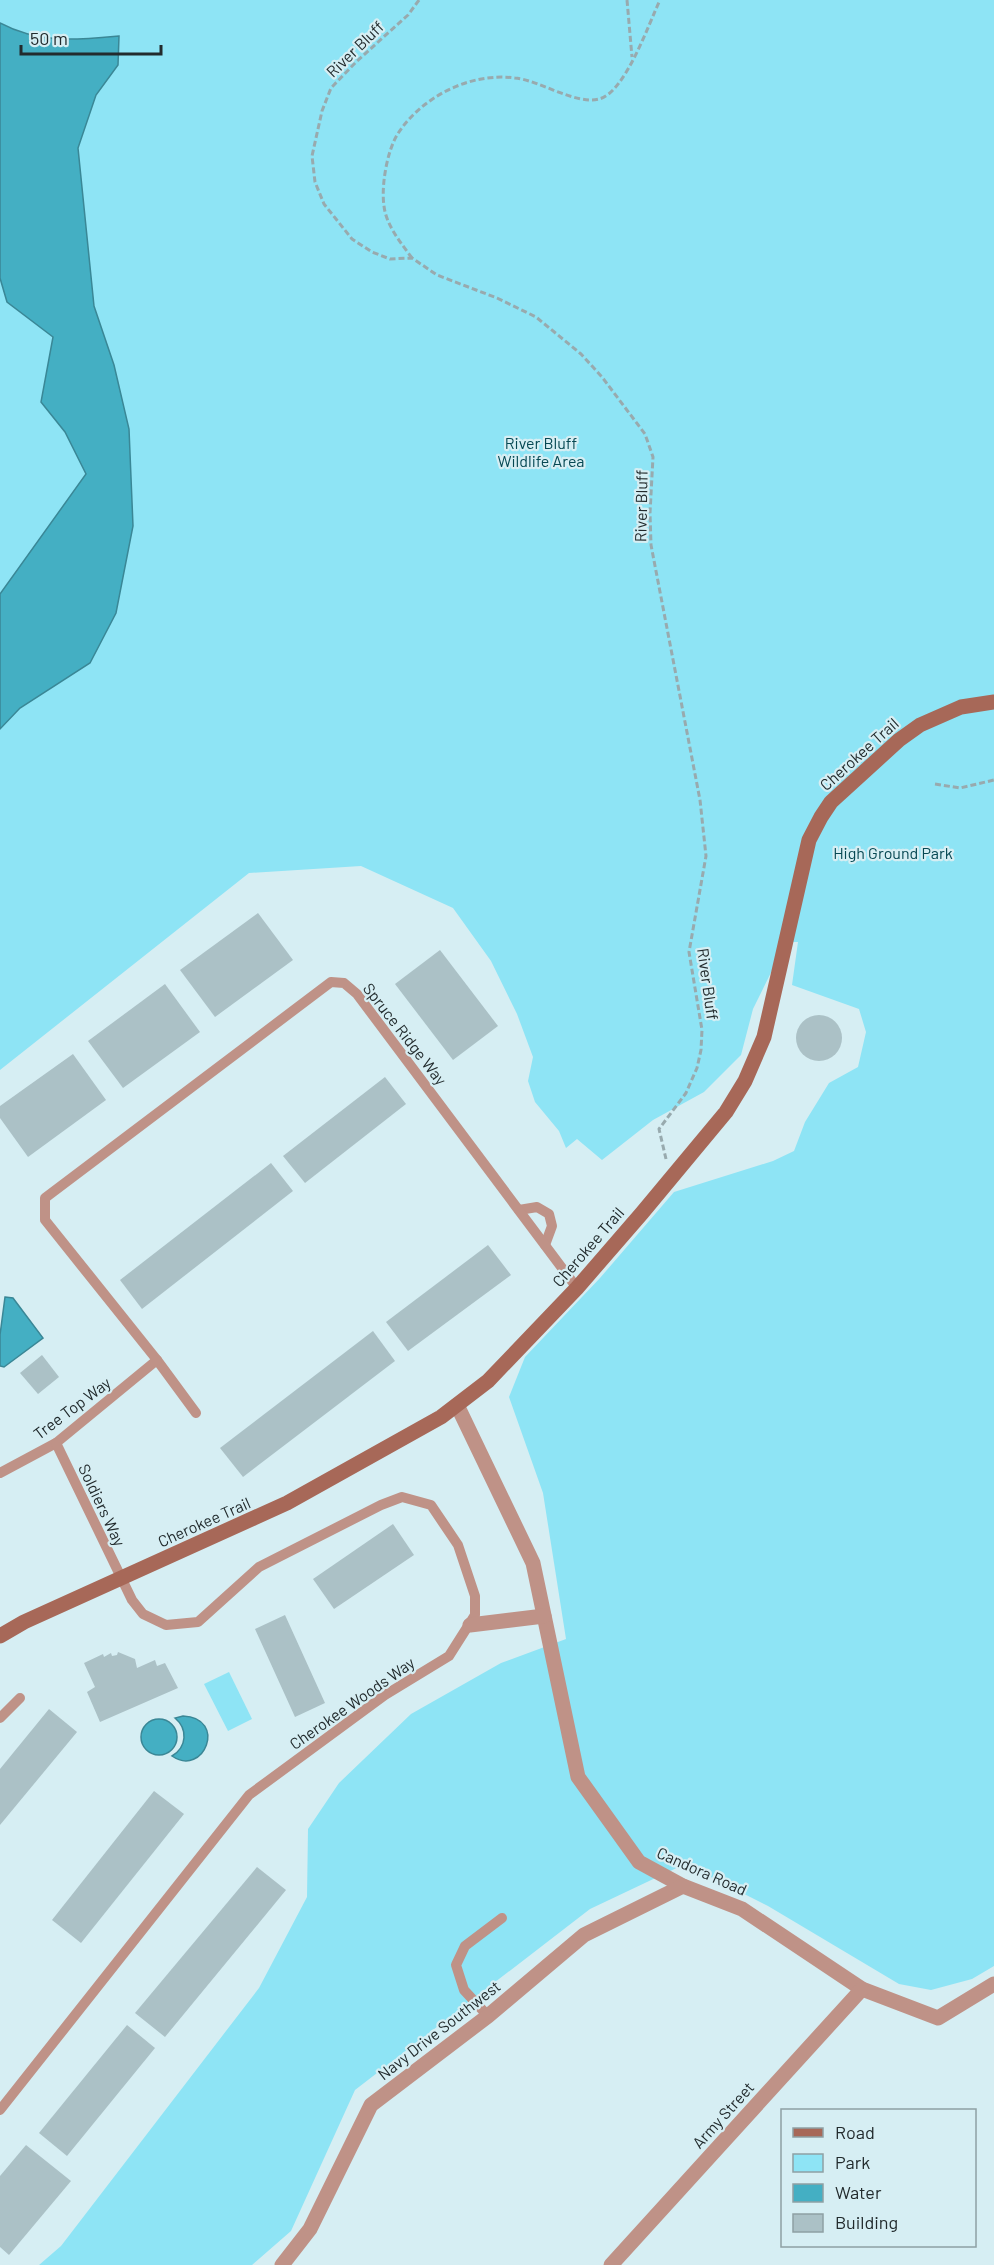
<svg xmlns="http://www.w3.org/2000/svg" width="994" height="2265" font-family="Barlow,sans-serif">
	<rect width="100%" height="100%" fill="#d6eef3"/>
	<g fill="#8ee4f5">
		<polygon points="0,0 994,0 994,1966 972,1979 931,1990 899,1984 768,1906 685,1864 590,1909 355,2090 291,2231 252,2265 39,2265 61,2246 259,1988 307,1897 308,1829 339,1783 411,1714 501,1663 566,1639 543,1493 509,1397 525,1357 600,1278 674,1192 773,1161 794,1151 805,1122 829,1083 858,1067 866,1032 859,1009 792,985 798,942 786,942 753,1009 741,1055 704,1092 653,1120 602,1160 577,1139 566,1148 559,1131 535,1102 528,1081 533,1057 517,1014 491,961 453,908 361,866 249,873 0,1070"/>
		<polygon points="229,1672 252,1719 228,1731 204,1684"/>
	</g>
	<g fill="#44afc3" stroke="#3a8796" stroke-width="1.5">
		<path d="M0 23C39 44 76 40 119 36L118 65 96 95 78 148 94 306 114 365 129 429 133 526 116 613 90 663 20 708 0 729V594L86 474 65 432 41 402 53 337 7 302 0 278Z"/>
		<polygon points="5,1297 13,1298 43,1338 4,1367 0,1366 0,1335"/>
		<path d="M183 1716C228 1718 204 1778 172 1756 187 1747 188 1729 175 1718Z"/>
		<circle cx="159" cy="1737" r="18"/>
	</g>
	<g fill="#abc1c6">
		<polygon points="258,913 293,960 215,1017 180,970"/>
		<polygon points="440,950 498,1026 453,1060 395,984"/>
		<polygon points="165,984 200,1032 123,1088 88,1041"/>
		<circle cx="819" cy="1038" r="23"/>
		<polygon points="73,1054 106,1100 28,1157 0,1118 0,1106"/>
		<polygon points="385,1077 406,1104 305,1183 283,1156"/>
		<polygon points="271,1163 293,1191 142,1309 120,1280"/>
		<polygon points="488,1245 511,1275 408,1351 386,1322"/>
		<polygon points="373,1331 395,1361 243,1477 220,1448"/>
		<polygon points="42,1355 59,1377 38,1394 20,1373"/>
		<polygon points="393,1524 414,1555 334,1609 313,1579"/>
		<polygon points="285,1615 325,1703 295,1717 255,1629"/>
		<polygon points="118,1652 135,1659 137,1668 155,1660 157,1666 165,1663 178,1688 100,1722 87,1692 95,1687 84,1663 103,1654 104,1657 111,1653 112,1656 117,1655"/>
		<polygon points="49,1709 77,1732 0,1825 0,1769"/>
		<polygon points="154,1791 184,1814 81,1943 52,1920"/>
		<polygon points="257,1867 286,1890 165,2037 135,2013"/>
		<polygon points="127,2025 155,2048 67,2156 39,2133"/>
		<polygon points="26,2145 71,2181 9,2255 0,2247 0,2176"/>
	</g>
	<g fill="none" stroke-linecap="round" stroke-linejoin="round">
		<g stroke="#98aaae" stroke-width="3" stroke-dasharray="6 3" stroke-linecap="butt">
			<polyline points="419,0 408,15 356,62 331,88 322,111 312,156 315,182 324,204 352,239 372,252 390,259 412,258 437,275 497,298 536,317 581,354 602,377 645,434 653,457 650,513 651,545 700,800 706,856 689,952 702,1030 701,1050 697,1068 686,1093 659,1129 666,1159"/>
			<polyline points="627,0 632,57"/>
			<path d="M412 258C401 243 386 225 384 206 381 186 387 152 397 135 421 97 470 72 515 78 539 80 575 105 599 99 625 93 649 23 660 0"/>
			<polyline points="935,784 960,788 994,780"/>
		</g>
		<g stroke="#bf9287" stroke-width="10">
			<polyline points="519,1210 537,1207 549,1214 552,1226 545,1245"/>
			<polyline points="196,1413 157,1360 45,1220 45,1198 331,982 344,983 357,994 577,1288"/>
			<polyline points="0,1473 56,1443 157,1360"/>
			<polyline points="0,1718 20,1698"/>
			<polyline points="488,2016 464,1990 456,1965 465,1946 502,1918"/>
			<polyline points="0,2110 249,1795 385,1695 449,1656 475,1615 475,1596 458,1545 431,1505 402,1497 381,1505 259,1567 198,1622 166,1625 143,1614 132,1600 56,1443"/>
		</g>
		<g stroke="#bf9287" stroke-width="15">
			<polyline points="457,1405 533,1563 578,1777 639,1862 683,1886 742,1909 862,1989 938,2018 994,1984"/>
			<polyline points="470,1625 544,1616"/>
			<polyline points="282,2265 310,2229 371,2105 488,2016 584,1935 683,1886"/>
			<polyline points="611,2265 862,1989"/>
		</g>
		<polyline stroke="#a76858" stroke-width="15" points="0,1636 24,1622 287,1503 441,1417 488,1381 577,1288 642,1213 726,1112 745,1081 764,1037 809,840 821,817 831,802 899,740 920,725 961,707 994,702"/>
	</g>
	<g text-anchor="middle" stroke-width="4.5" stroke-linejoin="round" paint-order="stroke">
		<g font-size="16" fill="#222b2d" stroke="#d6eef3">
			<text transform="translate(355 49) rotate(-44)" y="6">River Bluff</text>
			<text transform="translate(641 506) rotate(-89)" y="6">River Bluff</text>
			<text transform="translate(859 754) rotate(-42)" y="6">Cherokee Trail</text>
			<text transform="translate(708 984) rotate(82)" y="6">River Bluff</text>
			<text transform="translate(405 1034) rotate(52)" y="6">Spruce Ridge Way</text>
			<text transform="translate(588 1247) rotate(-49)" y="6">Cherokee Trail</text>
			<text transform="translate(72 1408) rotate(-37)" y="6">Tree Top Way</text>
			<text transform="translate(102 1505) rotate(65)" y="6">Soldiers Way</text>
			<text transform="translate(204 1522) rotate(-24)" y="6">Cherokee Trail</text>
			<text transform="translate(352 1703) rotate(-35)" y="6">Cherokee Woods Way</text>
			<text transform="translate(702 1871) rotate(24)" y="6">Candora Road</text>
			<text transform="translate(439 2030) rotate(-38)" y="6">Navy Drive Southwest</text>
			<text transform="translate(723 2115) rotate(-48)" y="6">Army Street</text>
		</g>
		<g font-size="16" fill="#064853" stroke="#d6eef3">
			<text x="541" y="449">River Bluff<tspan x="541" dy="18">Wildlife Area</tspan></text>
			<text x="893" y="859">High Ground Park</text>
		</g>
	</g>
	<rect x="781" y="2109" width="195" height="138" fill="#d6eef3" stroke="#8ea0a4" stroke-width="1.5"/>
	<rect x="793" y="2128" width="30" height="9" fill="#a76858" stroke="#8ea0a4" stroke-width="1.5"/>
	<text x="835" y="2139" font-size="18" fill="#222b2d">Road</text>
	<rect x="793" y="2154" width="30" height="18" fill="#8ee4f5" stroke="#8ea0a4" stroke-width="1.5"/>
	<text x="835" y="2169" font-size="18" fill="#222b2d">Park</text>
	<rect x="793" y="2184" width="30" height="18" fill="#44afc3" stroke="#8ea0a4" stroke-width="1.5"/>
	<text x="835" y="2199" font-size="18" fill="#222b2d">Water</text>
	<rect x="793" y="2214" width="30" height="18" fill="#abc1c6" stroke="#8ea0a4" stroke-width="1.5"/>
	<text x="835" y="2229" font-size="18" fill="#222b2d">Building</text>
	<path d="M21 45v9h140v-9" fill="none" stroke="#222b2d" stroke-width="3"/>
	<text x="30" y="45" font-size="18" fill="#222b2d" stroke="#d6eef3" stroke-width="4.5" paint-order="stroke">50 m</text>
</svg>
